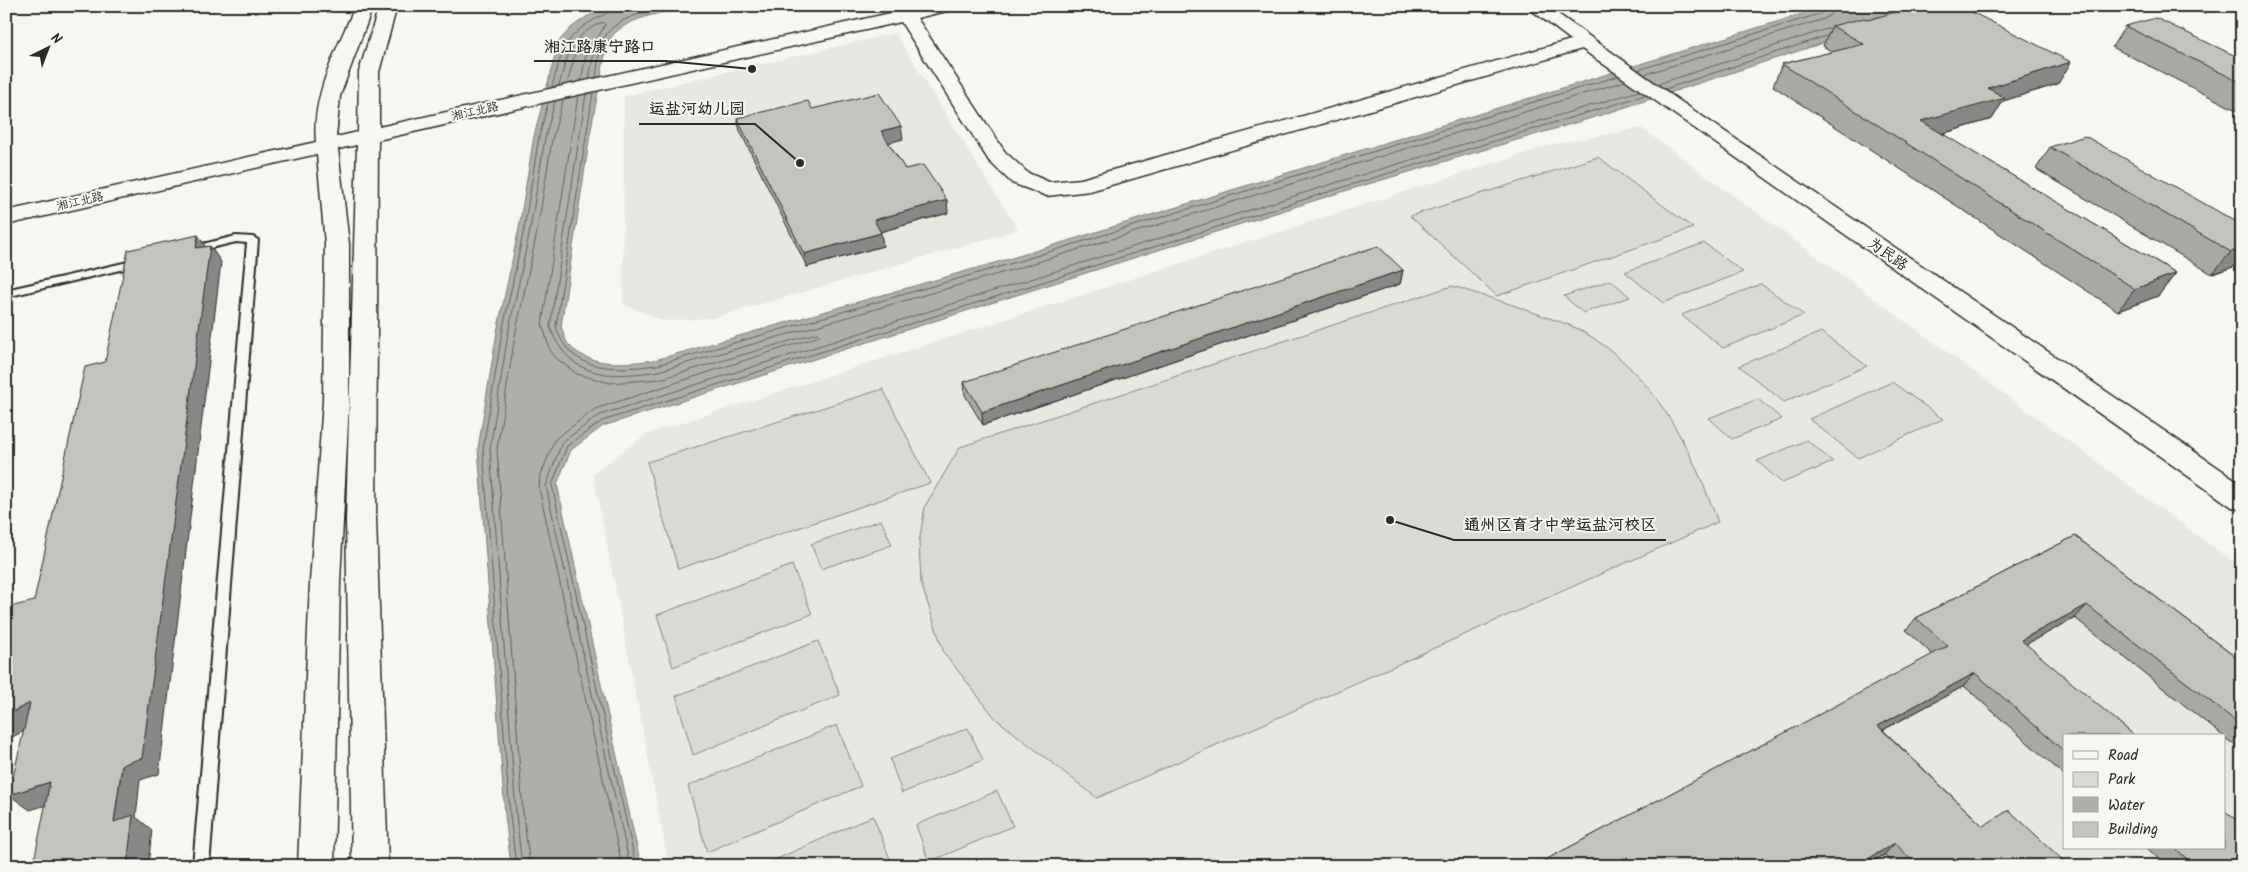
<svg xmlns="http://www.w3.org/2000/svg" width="2248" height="872" font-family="Kalam,'LXGW WenKai TC',sans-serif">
	<rect width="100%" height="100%" fill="#f6f6f2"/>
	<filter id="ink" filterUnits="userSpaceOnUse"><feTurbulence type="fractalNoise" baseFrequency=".02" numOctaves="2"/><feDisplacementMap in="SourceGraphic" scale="10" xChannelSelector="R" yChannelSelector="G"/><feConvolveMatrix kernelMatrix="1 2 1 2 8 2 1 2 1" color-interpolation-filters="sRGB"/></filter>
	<g filter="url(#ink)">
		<g fill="#e7e7e3" fill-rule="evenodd">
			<polygon points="895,33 1018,230 713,318 663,321 623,304 624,96"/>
			<path d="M1641 128 2242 568V866H669L593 473 647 434 1554 144ZM2064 736H2224V848H2064Z"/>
		</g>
		<g fill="#d9d9d5" stroke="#828280">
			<polygon points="1598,157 1693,228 1497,296 1410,216"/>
			<polygon points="1704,243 1743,272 1663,303 1625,272"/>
			<polygon points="1611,280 1630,297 1583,313 1564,296"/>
			<polygon points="1761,284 1804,315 1723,348 1681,315"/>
			<path d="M1452 286C1484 296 1516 305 1546 317 1557 321 1569 324 1578 329 1653 369 1690 446 1718 522L1097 798 996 719 944 653 921 583 919 543 925 506 960 447Z"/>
			<polygon points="1821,332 1867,366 1784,402 1739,366"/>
			<polygon points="1892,382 1943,419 1858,458 1809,419"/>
			<polygon points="883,389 930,483 678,569 647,462"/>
			<polygon points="1758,399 1782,419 1732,439 1709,418"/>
			<polygon points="1807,440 1833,462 1782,483 1757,461"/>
			<polygon points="881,520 892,545 821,569 811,544"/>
			<polygon points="792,565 812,614 673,667 657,615"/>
			<polygon points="818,641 840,695 693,755 676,696"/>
			<polygon points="837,725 861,786 707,852 688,786"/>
			<polygon points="968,728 983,760 902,793 890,759"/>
			<polygon points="997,791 1013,826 929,862 916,825"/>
			<polygon points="873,816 893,866 761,866"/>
		</g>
		<path fill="#aeaeab" stroke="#7a7a78" d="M612 6H696C667 13 621 15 607 44L590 134 561 326C563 331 565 340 568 344 590 369 627 363 655 360L1012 258 1828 6H1937L1595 117 1348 190 603 426 571 450 557 484 641 866H511L505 815 478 448 497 332 519 228 534 136 559 41 572 27 586 17Z"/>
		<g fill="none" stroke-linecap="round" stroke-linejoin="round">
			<g stroke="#5f5f5e" stroke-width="1">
				<polyline points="1638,70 1822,13 1826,6"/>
				<polyline points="1645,74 1824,19 1831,14 1833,6"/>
				<path d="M596 77C598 66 598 53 602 42 613 16 648 12 673 6"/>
				<polyline points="567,84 576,51 586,41 588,44 581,81"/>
				<polyline points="1658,84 1830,28"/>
				<path d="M559 86C567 55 571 35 603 22L605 25 596 41 589 79"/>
				<path d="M552 87C564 43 566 33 609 12L611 6"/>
				<polyline points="1665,89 1826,36"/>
				<path d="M593 93 556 326C569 374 617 370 657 365L1013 263 1618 76"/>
				<path d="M586 94 550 327C570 380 610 378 659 371L1015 269 1625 81"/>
				<polyline points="578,96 542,324 550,350 556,358 577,374 610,383 660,379 817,333 820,336 595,409 555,439 540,477 539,488 622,866"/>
				<polyline points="516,866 510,815 483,449 502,333 524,229 539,137 548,103"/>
				<polyline points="522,866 516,814 490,449 508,334 530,230 545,138 555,101"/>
				<polyline points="530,866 523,813 497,449 515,336 537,232 552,140 563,100"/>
				<polyline points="630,866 546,486 562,442 600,415 1345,180 1639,91"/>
				<polyline points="636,866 552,485 567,446 602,421 1347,186 1645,95"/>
			</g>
			<g stroke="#2b2b2b" stroke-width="4">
				<g id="lane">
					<polygon points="236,236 253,237 258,240 209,866 193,866 247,243 236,242 190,253 185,250 186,248"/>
					<polygon points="141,259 145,260 146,262 145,264 6,297 6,290"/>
				</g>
			</g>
			<g stroke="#2b2b2b" stroke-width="3">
				<path id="secondary" d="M355 6H373L340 96 336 137 358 132 359 72 379 6H397L379 72V127L895 12 891 6H909L911 8 954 6 951 10 917 18 1005 152 1028 173 1049 182 1081 179 1571 40 1526 6H1547L1677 99 2242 484V510L2232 507 1582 49 1090 191 1047 196 1012 183 989 161 901 22 378 140 376 520 388 866H352L346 520 357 145 338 149 349 244V401L340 582 334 866H298L310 582 323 401 325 244 317 154 6 225V211L316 142C311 95 338 48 355 6Z"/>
			</g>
			<use href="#lane" fill="#f6f6f2" fill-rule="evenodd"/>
			<use href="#secondary" fill="#f6f6f2" fill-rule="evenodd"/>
		</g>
		<g fill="#a8a8a5" stroke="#2b2b2b">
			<polygon points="2187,6 2226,6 2202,13"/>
			<polygon points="1868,20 2058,84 2003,101 1992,119 1942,134 2176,273 2158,296 2118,311 1773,86 1782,64 1832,52 1823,46 1832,26"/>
			<polygon points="2125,26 2242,59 2242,113 2112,47"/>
			<polygon points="812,109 903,139 888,142 905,169 948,213 880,232 883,246 807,267 740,131 737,118"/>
			<polygon points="2050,147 2242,225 2242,264 2212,274 2036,169"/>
			<polygon points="1403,270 1400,284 983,425 965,395 964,382"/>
			<polygon points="2075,536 2242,662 2242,751 2224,737 2224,736 2223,736 2075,618 2026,644 2064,736 2064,775 1964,686 1883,730 1983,826 2069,866 1895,866 1884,855 1865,866 1534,866 1933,655 1906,630 1916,618"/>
			<polygon points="2147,848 2224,848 2242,866 2166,866"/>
		</g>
		<g fill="#888886" stroke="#2b2b2b">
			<polygon points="2207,6 2226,6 2202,13"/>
			<polygon points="2071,62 2058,84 2003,101 1992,119 1910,143 1921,121 1988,88"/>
			<polygon points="901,126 903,139 883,144 881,131"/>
			<polygon points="947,200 948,213 876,233 874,220"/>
			<polygon points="881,233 883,246 807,267 804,254"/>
			<polygon points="198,235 209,252 210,246 221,262 159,774 140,780 136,817 152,830 148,866 127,866 114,822"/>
			<polygon points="2242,248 2242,264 2212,274 2231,252"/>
			<polygon points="1403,270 1400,284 983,425 982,412"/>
			<polygon points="2176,273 2158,296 2118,311 2135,289"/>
			<polygon points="2087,605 2075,618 2010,653 2021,640"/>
			<polygon points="1975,673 1964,686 1868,738 1878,726"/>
			<polygon points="30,703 49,719 6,740 6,715"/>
			<polygon points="50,782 70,798 30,810 9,795"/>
			<polygon points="1895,843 1884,855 1865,866 1856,866"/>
		</g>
		<g fill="#c3c3c0" stroke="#2b2b2b">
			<polygon points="1915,6 1960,6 2071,62 1988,88 2005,98 1921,121 2176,273 2135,289 1782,64 1864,44 1832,26 1864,18 1868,20"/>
			<polygon points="2156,18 2242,59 2242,83 2125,26"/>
			<polygon points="879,93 901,126 881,131 905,169 923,165 947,200 874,220 881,233 804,254 737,118 808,101 812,109"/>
			<polygon points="2085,136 2242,225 2242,248 2231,252 2050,147"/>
			<polygon points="198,235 196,248 210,246 142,758 122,765 114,822 133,815 127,866 33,866 50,782 9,795 30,703 6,715 6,608 34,601 85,367 105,362 128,250"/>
			<polygon points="1378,246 1403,270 982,412 964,382"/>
			<polygon points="2075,536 2242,662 2242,726 2087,605 2021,640 2135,736 2064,736 2064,751 1975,673 1878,726 1983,826 2009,810 2069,866 1917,866 1895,843 1856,866 1534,866 1948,646 1916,618"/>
			<polygon points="2224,810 2242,825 2242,866 2195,866 2175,848 2224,848"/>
		</g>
	</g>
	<g text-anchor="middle" stroke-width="4" stroke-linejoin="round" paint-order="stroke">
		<g font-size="12" fill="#2b2b2b" stroke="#f6f6f2">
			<text transform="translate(475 111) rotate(-13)" y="4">湘江北路</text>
			<text transform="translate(80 201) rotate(-13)" y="4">湘江北路</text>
		</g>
		<g font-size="15" fill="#2b2b2b" stroke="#f6f6f2">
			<text transform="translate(1888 254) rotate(35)" y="5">为民路</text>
		</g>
	</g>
	<path fill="none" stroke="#2b2b2b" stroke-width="2" d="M752 69L666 61H534M800 163L755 124H639M1390 520L1454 540H1666"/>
	<g fill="#2b2b2b" stroke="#f6f6f2" stroke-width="2">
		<circle cx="752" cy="69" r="5"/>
		<circle cx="800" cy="163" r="5"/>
		<circle cx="1390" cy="520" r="5"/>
	</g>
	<g font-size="16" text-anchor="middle" font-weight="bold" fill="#2b2b2b" stroke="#f6f6f2" stroke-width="4" stroke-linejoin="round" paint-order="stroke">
		<text x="600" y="52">湘江路康宁路口</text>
		<text x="697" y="114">运盐河幼儿园</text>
		<text x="1560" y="530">通州区育才中学运盐河校区</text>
	</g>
	<rect width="2248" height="872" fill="none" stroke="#f6f6f2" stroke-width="25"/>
	<rect x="12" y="12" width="2223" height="847" fill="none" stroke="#2b2b2b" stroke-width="2" filter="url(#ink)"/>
	<rect x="2063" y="734" width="162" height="115" fill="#f6f6f2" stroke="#a5a5a2"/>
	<rect x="2073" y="751" width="25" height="8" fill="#f6f6f2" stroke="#a5a5a2"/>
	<text x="2108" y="760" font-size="15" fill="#2b2b2b">Road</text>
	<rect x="2073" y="772" width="25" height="15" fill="#d9d9d5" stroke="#a5a5a2"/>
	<text x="2108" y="784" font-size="15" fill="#2b2b2b">Park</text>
	<rect x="2073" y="797" width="25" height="15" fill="#aeaeab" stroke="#a5a5a2"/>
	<text x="2108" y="810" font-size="15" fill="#2b2b2b">Water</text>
	<rect x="2073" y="822" width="25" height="15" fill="#c3c3c0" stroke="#a5a5a2"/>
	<text x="2108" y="834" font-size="15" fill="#2b2b2b">Building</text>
	<g transform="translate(48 48) rotate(42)" stroke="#f6f6f2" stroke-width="4" paint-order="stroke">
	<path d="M0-4L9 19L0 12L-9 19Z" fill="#2b2b2b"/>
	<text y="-8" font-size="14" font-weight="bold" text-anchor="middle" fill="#2b2b2b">N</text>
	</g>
</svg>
